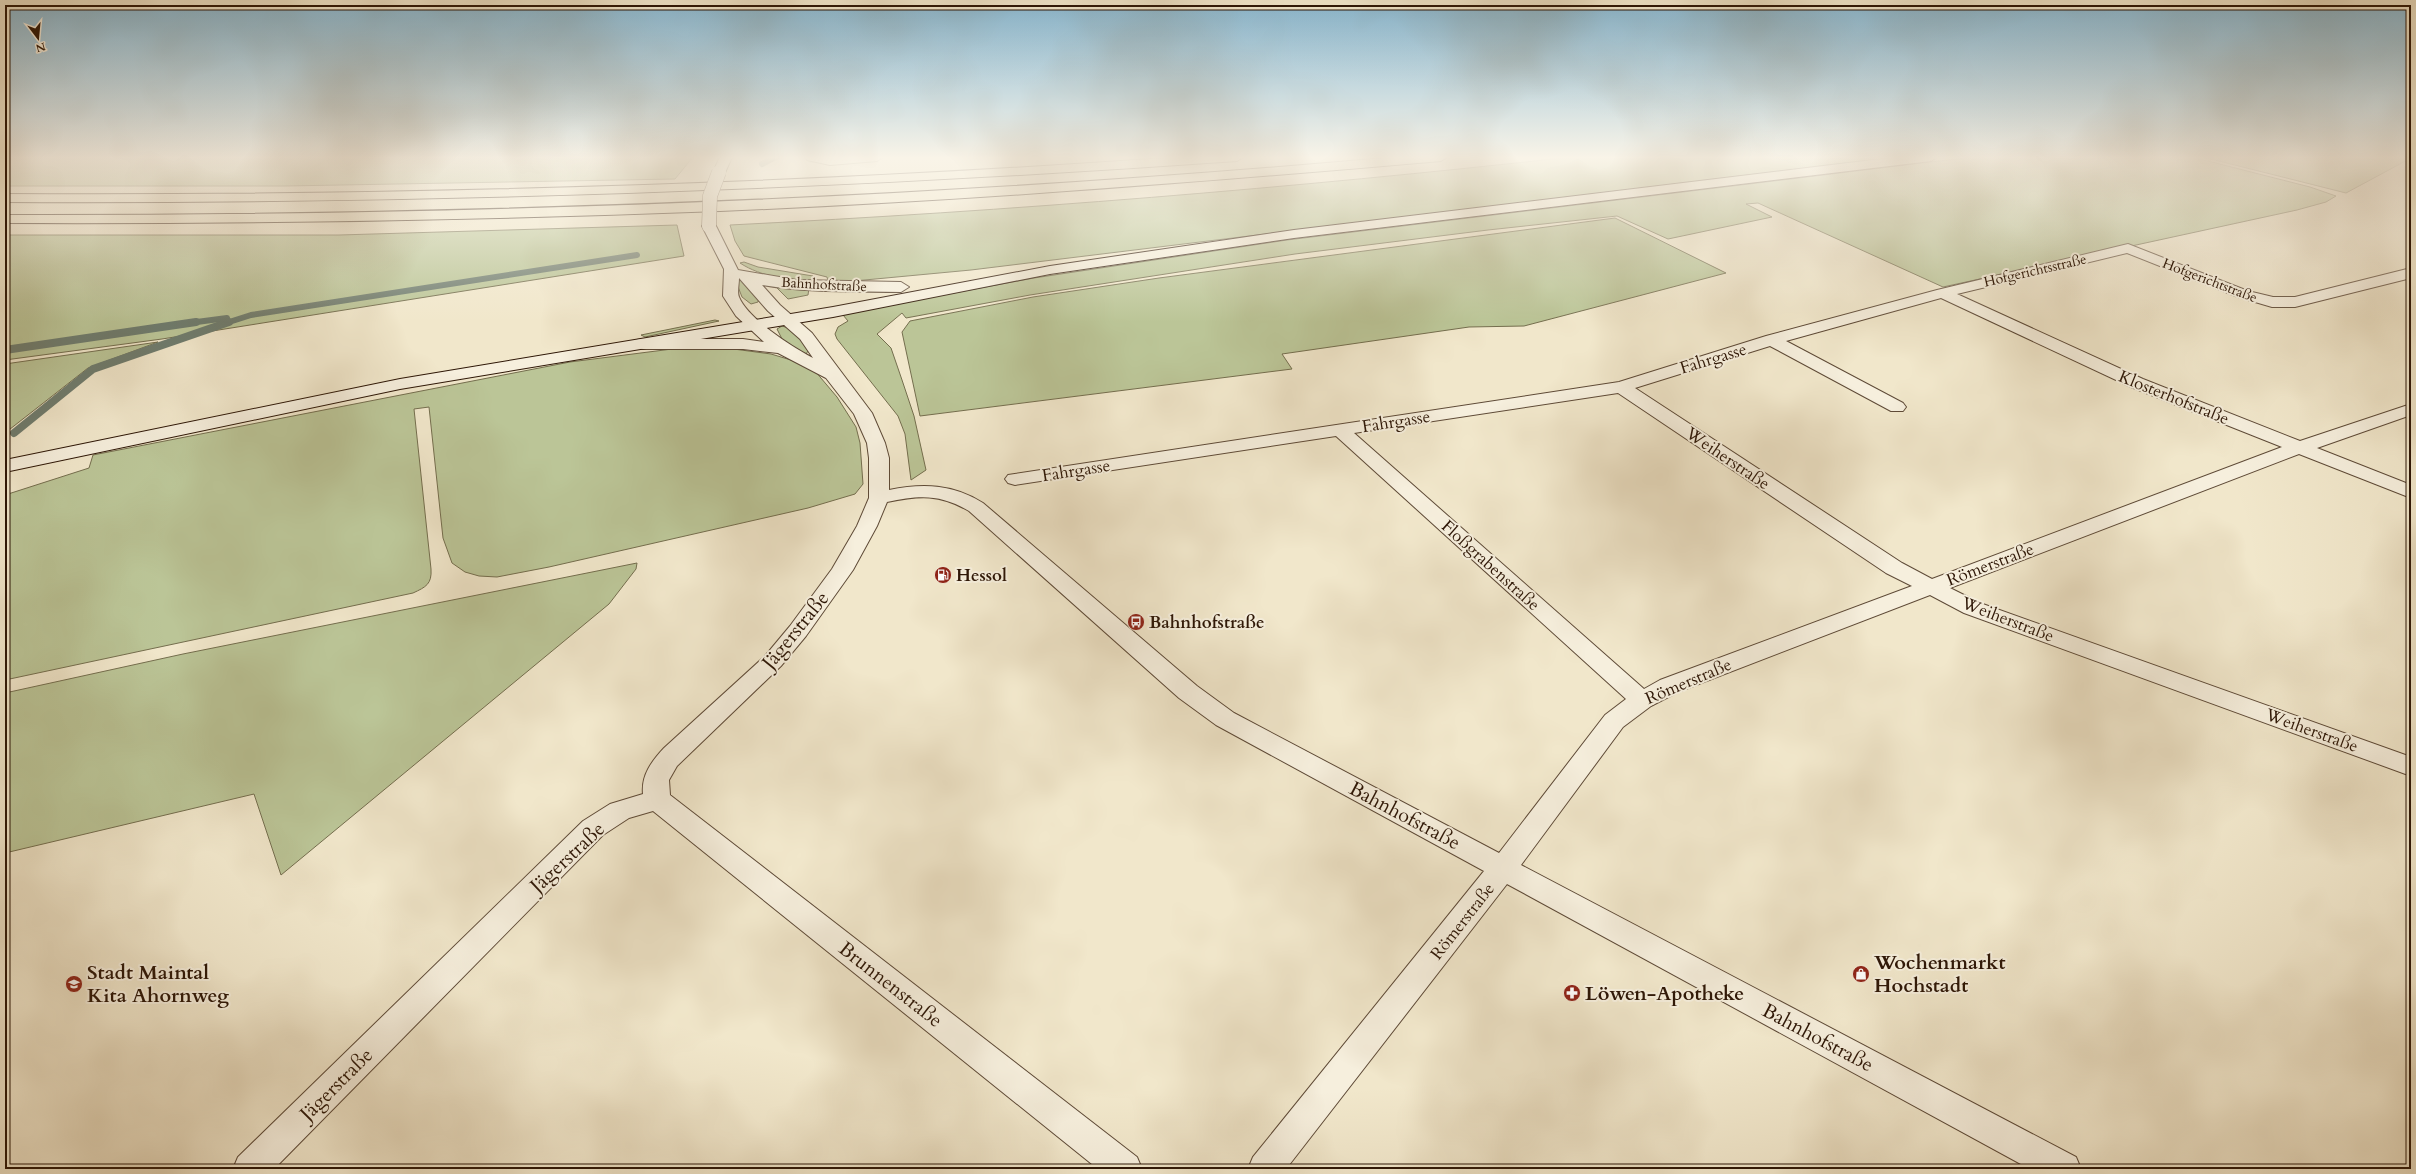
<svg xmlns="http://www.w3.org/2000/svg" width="2416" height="1174" font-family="Cardo,serif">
	<rect width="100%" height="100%" fill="#f1e7cb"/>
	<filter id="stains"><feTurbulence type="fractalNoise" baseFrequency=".005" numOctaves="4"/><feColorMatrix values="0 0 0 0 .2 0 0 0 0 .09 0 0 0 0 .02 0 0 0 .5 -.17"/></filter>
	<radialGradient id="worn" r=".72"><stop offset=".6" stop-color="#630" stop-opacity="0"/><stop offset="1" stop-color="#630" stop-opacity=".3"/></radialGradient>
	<g fill="#bbc597" stroke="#746e4e">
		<polygon points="5,157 693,157 675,179 285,186 5,186"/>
		<path d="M1571 157H1895L971 270 854 281H828L827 277 744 256 735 241 730 225C1011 211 1292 188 1571 157Z"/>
		<polygon points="1972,157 2192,157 2310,187 2336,196 2326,202 2297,210 1943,287 1758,203 1746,204 1772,217 1668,239 1617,216 1488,230 1295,254 1030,295 906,318 902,313 877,334 891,348 902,380 914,416 926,470 911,480 905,434 898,416 837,339 835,334 838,327 848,321 843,315 867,309 1034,278 1287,240"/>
		<polygon points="2203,157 2411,157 2411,158 2346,193"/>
		<polygon points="1615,218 1726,273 1524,326 1469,327 1282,354 1292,369 920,416 902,332 910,321 1033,297 1159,278"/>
		<polygon points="677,225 684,256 162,339 5,360 5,235 339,235"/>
		<path d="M744 262 758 267 813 276 816 280C792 281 761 277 740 263Z"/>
		<polygon points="741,278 759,299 758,302 751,304 742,297 735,279"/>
		<polygon points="779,287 809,288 808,295 788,299 777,288"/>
		<polygon points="715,320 719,321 645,337 641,335"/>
		<path d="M782 326C793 328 803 342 808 351L806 354 783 341 777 329Z"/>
		<polygon points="158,342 88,368 5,433 5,364"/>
		<path d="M726 348 771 354 791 360 815 371 837 397 856 427 860 443 863 484 855 494 808 508 549 567 497 577 479 576 465 572 452 563 443 538 429 407 414 409 431 569C432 584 426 587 413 593L5 680V495L89 468 93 455 570 362 672 349Z"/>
		<polygon points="637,563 636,569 609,604 281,875 254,794 5,853 5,693 183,654"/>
	</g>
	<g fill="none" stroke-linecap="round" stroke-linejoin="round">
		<g stroke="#6f7c6e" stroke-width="6">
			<polyline points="762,164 776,157"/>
			<polyline points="189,323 227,318"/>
			<polyline points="226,323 251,315 637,255"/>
		</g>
		<g stroke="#6f7c6e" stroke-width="8">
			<polyline points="5,350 196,322"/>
			<polyline points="14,433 93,369 229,322"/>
		</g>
		<g stroke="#5e4a37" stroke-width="2">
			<g id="minor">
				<polygon points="720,157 732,157 724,175 719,176 713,172"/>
				<polygon points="805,157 883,157 877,161 830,165 807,160"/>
				<path d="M709 222 716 226 738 270 797 280 901 282 909 287 901 292C855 291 808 293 762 285L780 305 812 333 872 413 885 443 889 458V490C923 483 953 484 983 503L1197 686 1234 713 1499 853 1605 715 1626 699 1336 436 1015 485 1008 483 1005 479 1008 475 1619 382 1766 336 1937 290 2128 244 2248 291 2273 297H2295L2411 268V278L2295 307H2272L2238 297 2127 253 1957 294 2143 379 2300 441 2411 404V415L2317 448 2411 485V498L2299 454 1950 588 1980 603 2411 757V776L1964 613 1930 595 1678 692 1651 706 1623 727 1521 865 2076 1157 2081 1169H2030L1507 884 1286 1169H1248L1253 1157 1484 871 1216 725 1179 698 969 511C940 494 920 495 887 502L877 526 853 570 806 636 781 666 677 766 669 780 670 795 1137 1157 1142 1169H1098L653 811 629 818 603 835 274 1169H233L238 1157 583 821 610 804 643 794C641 775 652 761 664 748L765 656 790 626 832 569 857 526 869 498V458L867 443 854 414 826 378 778 353 743 349H643L637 348 635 344 637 340 643 339H743L764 342 736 316 723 296 724 269 702 226ZM739 278 768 311 800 339 813 358C792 347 748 319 739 297 737 292 739 284 739 278ZM1941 298 2131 387 2282 447 1932 579 1902 563 1635 388 1770 346 1891 411H1903L1906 407 1903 403 1786 341ZM1618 393 1886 573 1912 586 1660 680 1644 689 1354 433Z"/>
			</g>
		</g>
		<g stroke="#2d1606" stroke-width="2">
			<polygon id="secondary" points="1897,157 1937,157 1931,161 1294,238 1050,274 833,317 400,389 5,472 5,460 400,379 833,307 1050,266 1294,230"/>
		</g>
		<g stroke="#2d1606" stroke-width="2">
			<g id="motorway">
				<path d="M1179 157H1243L1237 161C827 190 416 204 5 202V194C397 196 788 185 1179 157Z"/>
				<path d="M1395 157H1447L1441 161C1201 182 961 201 720 211 482 220 244 224 5 223V215C471 216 931 199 1395 157Z"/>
			</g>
		</g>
		<use href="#minor" fill="#f6efdd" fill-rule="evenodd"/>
		<use href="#secondary" fill="#f6efdd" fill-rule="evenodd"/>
		<use href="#motorway" fill="#f1e7cb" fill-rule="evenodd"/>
		<g stroke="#5e4a37" stroke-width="15" stroke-linecap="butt">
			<polyline id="minor-bridge" points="709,226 710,196 719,172"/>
		</g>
		<use href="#minor-bridge" stroke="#f6efdd" stroke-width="14"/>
	</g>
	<linearGradient id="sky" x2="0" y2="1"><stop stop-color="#89b9d3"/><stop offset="0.49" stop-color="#f9f4e8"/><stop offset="1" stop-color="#f9f4e8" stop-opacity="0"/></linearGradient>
	<rect width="2416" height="322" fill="url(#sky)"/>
	<defs>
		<g id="fuel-disc" transform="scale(0.9)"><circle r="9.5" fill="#8f2418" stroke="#f6efdd"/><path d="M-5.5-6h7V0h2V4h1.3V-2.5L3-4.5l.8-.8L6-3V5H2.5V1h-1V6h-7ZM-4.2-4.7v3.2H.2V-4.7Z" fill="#fff"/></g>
		<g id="bus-disc" transform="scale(0.9)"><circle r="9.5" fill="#8f2418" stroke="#f6efdd"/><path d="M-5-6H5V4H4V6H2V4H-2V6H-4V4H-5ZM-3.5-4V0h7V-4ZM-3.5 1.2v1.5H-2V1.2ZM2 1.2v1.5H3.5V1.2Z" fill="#fff"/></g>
		<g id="shop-disc" transform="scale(0.9)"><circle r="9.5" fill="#8f2418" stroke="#f6efdd"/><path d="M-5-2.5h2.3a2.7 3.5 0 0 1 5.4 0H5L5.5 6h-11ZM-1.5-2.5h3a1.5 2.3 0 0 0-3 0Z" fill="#fff"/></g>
		<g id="school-disc" transform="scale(0.9)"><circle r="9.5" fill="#8f2418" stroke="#f6efdd"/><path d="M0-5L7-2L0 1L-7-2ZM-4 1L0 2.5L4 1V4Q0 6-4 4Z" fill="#fff"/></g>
		<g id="pharmacy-disc" transform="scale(0.9)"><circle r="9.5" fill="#8f2418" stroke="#f6efdd"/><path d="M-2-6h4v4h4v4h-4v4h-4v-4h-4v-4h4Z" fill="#fff"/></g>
	</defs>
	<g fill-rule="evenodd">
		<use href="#fuel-disc" x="943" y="575"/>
		<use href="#bus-disc" x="1136" y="622"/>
		<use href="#shop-disc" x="1861" y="974"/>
		<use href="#school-disc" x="74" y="984"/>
		<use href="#pharmacy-disc" x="1572" y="993"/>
	</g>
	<g text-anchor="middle" stroke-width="4" stroke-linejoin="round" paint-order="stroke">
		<g font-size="14" fill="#2d1606" stroke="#f6efdd">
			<text transform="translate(2035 270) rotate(-13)" y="5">Hofgerichtsstraße</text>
			<text transform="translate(2210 280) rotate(21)" y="5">Hofgerichtstraße</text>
			<text transform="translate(824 284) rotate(3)" y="5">Bahnhofstraße</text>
		</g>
		<g font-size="17" fill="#2d1606" stroke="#f6efdd">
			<text transform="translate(1713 358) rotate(-17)" y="6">Fahrgasse</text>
			<text transform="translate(2174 397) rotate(22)" y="6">Klosterhofstraße</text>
			<text transform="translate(1396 421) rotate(-9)" y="6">Fahrgasse</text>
			<text transform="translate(1728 458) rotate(34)" y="6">Weiherstraße</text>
			<text transform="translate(1076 470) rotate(-9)" y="6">Fahrgasse</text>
			<text transform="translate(1990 564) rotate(-21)" y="6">Römerstraße</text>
			<text transform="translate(1491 565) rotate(42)" y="6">Floßgrabenstraße</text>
			<text transform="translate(2008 619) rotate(21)" y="6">Weiherstraße</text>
			<text transform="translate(1688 681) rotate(-23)" y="6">Römerstraße</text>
			<text transform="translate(2312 730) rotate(20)" y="6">Weiherstraße</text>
			<text transform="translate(1462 921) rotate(-52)" y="6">Römerstraße</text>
		</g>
		<g font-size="17" font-weight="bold" fill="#2d1606" stroke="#f6efdd" text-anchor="start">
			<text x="956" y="581">Hessol</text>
			<text x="1149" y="628">Bahnhofstraße</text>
		</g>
		<g font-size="20" fill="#2d1606" stroke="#f6efdd">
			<text transform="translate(795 630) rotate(-51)" y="7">Jägerstraße</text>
			<text transform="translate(1405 815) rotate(28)" y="7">Bahnhofstraße</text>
			<text transform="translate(567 857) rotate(-43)" y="7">Jägerstraße</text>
			<text transform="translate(891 984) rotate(38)" y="7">Brunnenstraße</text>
			<text transform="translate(1818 1037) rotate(28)" y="7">Bahnhofstraße</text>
			<text transform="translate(336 1084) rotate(-45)" y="7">Jägerstraße</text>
		</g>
		<g font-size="20" font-weight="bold" fill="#2d1606" stroke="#f6efdd" text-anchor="start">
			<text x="1874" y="969">Wochenmarkt<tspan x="1874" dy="23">Hochstadt</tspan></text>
			<text x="87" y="979">Stadt Maintal<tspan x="87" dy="23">Kita Ahornweg</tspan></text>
			<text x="1585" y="1000">Löwen-Apotheke</text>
		</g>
	</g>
	<rect width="2416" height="1174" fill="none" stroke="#f1e7cb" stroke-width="20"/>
	<rect x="6" y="6" width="2404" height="1162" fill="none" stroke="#2d1606" stroke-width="2"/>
	<rect x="10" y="10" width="2396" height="1154" fill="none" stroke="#2d1606"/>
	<g transform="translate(38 38) rotate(164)" stroke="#f6efdd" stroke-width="3" paint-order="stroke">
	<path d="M0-3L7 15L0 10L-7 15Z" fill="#2d1606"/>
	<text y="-6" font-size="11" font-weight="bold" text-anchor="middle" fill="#2d1606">N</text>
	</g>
	<rect width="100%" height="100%" filter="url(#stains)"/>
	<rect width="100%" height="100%" fill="url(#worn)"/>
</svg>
